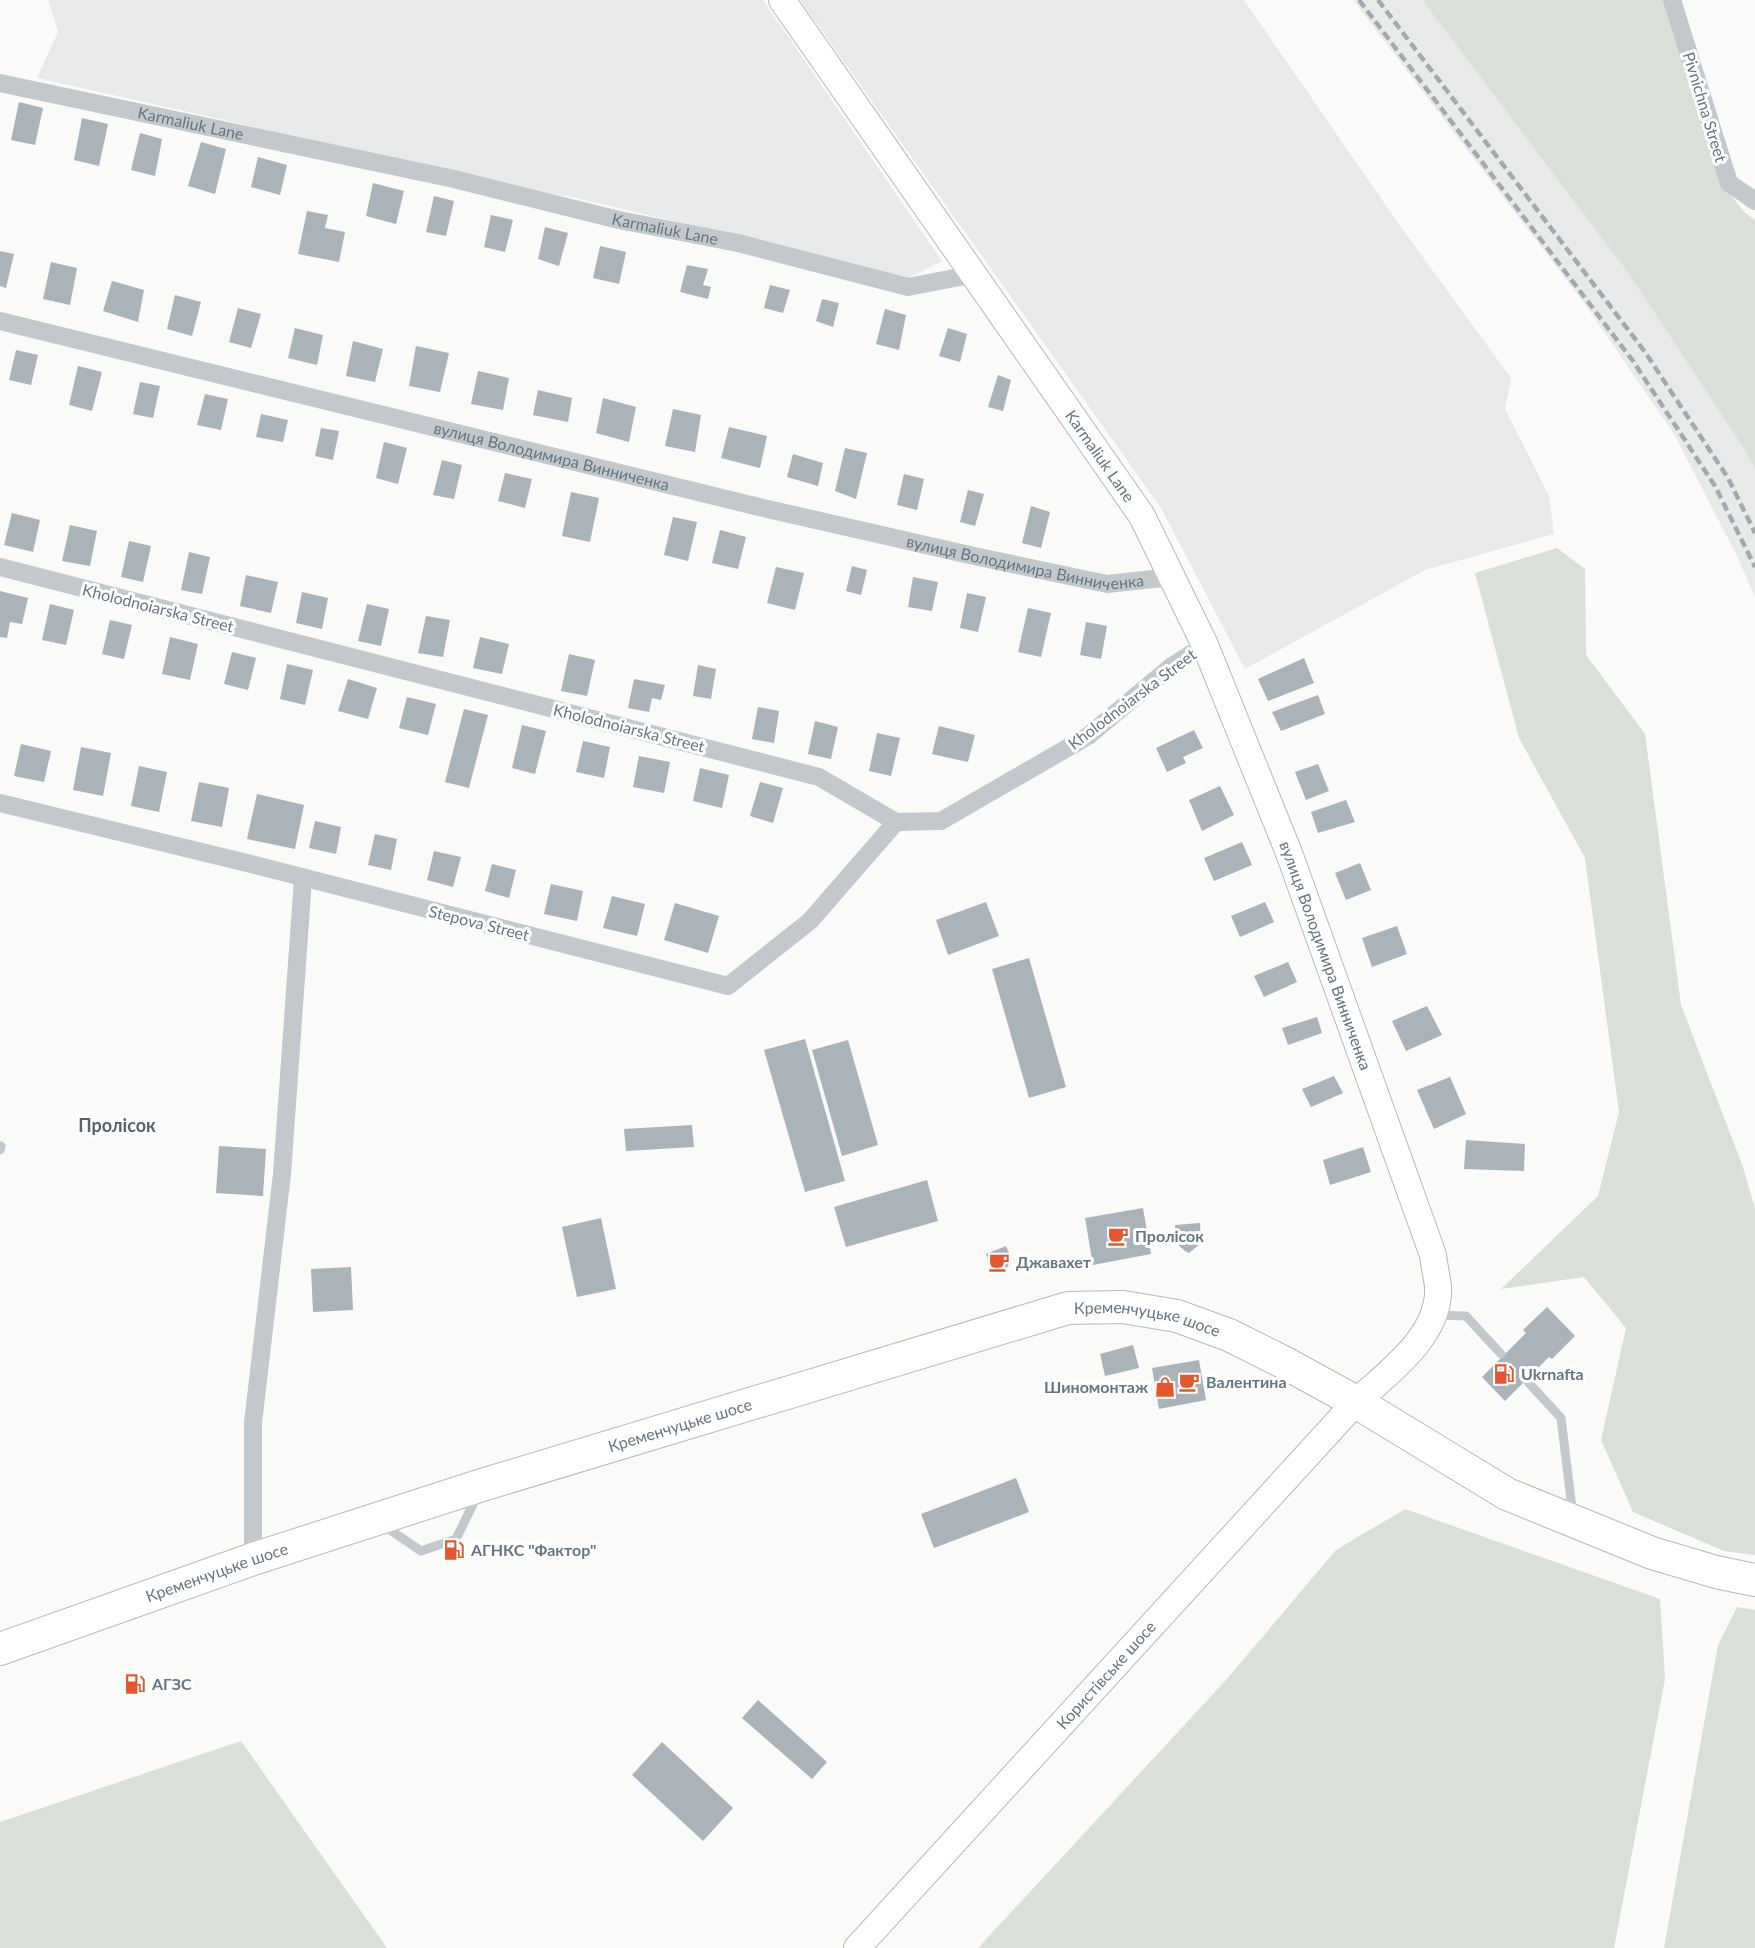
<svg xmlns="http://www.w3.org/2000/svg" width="1755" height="1948" font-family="Lato,sans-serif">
	<rect width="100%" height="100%" fill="#fafaf8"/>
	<g fill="#e8e9e9">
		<polygon points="48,0 763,0 942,261 906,279 762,242 572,197 524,190 380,158 220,119 37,78 58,32"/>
		<polygon points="800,0 1244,0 1398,223 1511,378 1505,409 1549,496 1554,534 1425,570 1245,669 1161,508"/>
		<polygon points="1353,0 1422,0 1629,274 1746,452 1755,469 1755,598 1738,558 1674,434 1584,303"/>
	</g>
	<g fill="#dadfd7">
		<polygon points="1422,0 1666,0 1724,186 1744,212 1755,220 1755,469 1746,452 1629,274"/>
		<polygon points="1557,548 1585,569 1586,655 1645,734 1681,1005 1743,1167 1755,1209 1755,1555 1724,1551 1633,1512 1601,1440 1626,1328 1584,1277 1501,1289 1598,1196 1619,1112 1585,858 1519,738 1475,573"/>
		<polygon points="1405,1509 1660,1599 1665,1679 1614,1948 978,1948 1226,1680 1336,1550"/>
		<polygon points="1737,1607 1755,1610 1755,1948 1664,1948 1718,1645"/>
		<polygon points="241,1741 387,1948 0,1948 0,1822"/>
	</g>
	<g fill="#aab3b9">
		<polygon points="19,102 43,108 35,145 11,140"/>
		<polygon points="82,118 108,124 99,166 74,160"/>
		<polygon points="140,133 162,139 155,176 131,170"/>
		<polygon points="201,142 226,149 215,194 188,186"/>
		<polygon points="258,157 287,165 280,195 251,187"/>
		<polygon points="373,183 404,191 396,224 366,216"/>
		<polygon points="434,196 454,201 446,236 426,232"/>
		<polygon points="307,211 328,215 325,228 345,232 339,262 298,254"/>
		<polygon points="491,215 513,220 505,252 484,247"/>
		<polygon points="545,227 568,233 559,266 538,259"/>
		<polygon points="600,246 626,252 619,284 593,278"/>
		<polygon points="0,251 14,254 6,288 0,286"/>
		<polygon points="51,262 77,268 70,305 43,299"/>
		<polygon points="687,265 708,269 703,285 711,287 708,299 680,292"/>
		<polygon points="112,281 144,290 138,322 103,311"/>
		<polygon points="770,285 790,290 783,313 764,308"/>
		<polygon points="175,295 201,302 192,336 167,329"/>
		<polygon points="822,299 839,303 833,327 816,321"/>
		<polygon points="238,308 261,314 251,348 229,342"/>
		<polygon points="885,309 906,315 899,350 876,344"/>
		<polygon points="295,328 323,335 317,365 288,358"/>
		<polygon points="948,328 967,334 960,362 939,356"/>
		<polygon points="353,341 383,349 375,382 346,376"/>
		<polygon points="416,346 449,353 440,392 409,386"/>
		<polygon points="16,350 38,355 31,385 9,380"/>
		<polygon points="78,366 102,372 92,411 69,405"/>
		<polygon points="478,371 509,378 503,410 471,404"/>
		<polygon points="998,375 1011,380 1003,411 988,407"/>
		<polygon points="140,382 160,386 153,418 133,414"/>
		<polygon points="538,390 572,398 568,422 533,415"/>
		<polygon points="205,394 228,399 221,430 197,425"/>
		<polygon points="603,398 636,407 629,442 596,433"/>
		<polygon points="673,409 701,415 695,452 665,446"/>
		<polygon points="261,414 288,420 283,442 256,437"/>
		<polygon points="729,427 767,436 760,468 721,458"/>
		<polygon points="321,428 339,431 333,460 315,456"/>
		<polygon points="384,442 407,448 398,484 376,478"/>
		<polygon points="845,448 867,453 856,499 835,491"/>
		<polygon points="793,454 823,463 818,486 787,477"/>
		<polygon points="442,460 462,465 454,499 433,495"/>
		<polygon points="505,473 532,479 525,508 498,501"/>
		<polygon points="904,474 924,479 917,510 897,505"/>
		<polygon points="968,490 984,494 975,526 960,522"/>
		<polygon points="571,492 599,498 590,542 562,536"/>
		<polygon points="1031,506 1050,512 1041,548 1022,543"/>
		<polygon points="12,513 40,520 33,552 4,545"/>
		<polygon points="673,517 697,522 688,561 664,555"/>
		<polygon points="70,525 97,531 90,566 62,561"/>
		<polygon points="720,530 746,537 738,569 712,563"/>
		<polygon points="129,541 151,546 143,582 121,577"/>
		<polygon points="189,552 210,557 202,594 181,590"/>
		<polygon points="852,566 867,570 861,595 846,591"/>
		<polygon points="776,567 804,573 795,610 767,603"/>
		<polygon points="246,575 278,582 271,613 240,606"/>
		<polygon points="913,577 938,582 932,611 908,607"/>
		<polygon points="0,591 28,598 22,624 10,622 7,638 0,637"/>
		<polygon points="302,592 328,598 322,629 296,623"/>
		<polygon points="967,593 986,597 978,632 960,628"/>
		<polygon points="50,604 74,610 66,645 42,640"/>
		<polygon points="367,604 389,609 381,646 358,641"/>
		<polygon points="1028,608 1051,613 1041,657 1018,652"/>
		<polygon points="426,616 450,620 443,657 418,653"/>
		<polygon points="110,620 132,625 124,659 102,654"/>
		<polygon points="1086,622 1107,626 1101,659 1080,655"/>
		<polygon points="170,637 198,644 190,680 162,674"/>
		<polygon points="480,637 509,644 502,674 473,668"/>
		<polygon points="232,652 256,658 248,690 224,684"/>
		<polygon points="569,654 595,660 587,696 561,691"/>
		<polygon points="1304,658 1314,683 1268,701 1258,679"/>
		<polygon points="287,664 313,670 305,705 280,699"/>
		<polygon points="698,665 716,669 711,699 693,696"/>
		<polygon points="348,679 377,688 368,719 338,711"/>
		<polygon points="634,679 665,685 661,700 652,698 649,712 628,708"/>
		<polygon points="1318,695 1325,714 1281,731 1272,712"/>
		<polygon points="407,697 436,704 428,735 399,728"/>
		<polygon points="758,707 779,711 774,743 752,739"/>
		<polygon points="464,709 488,715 469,788 445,782"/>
		<polygon points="815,721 838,727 831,759 808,754"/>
		<polygon points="522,725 546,731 535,774 512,768"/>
		<polygon points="939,726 975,735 968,762 932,754"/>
		<polygon points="1194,730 1203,748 1183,757 1186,763 1167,772 1156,748"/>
		<polygon points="877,733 900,738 891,776 869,771"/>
		<polygon points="583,741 610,747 604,778 576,772"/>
		<polygon points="21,744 51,751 44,782 14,776"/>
		<polygon points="81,747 111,753 103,796 73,790"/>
		<polygon points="639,756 670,762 664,793 633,787"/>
		<polygon points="1318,764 1329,791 1306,800 1295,772"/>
		<polygon points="139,766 167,772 159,812 131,806"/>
		<polygon points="700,768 729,775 722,808 693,801"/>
		<polygon points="199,782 229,788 222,827 191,821"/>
		<polygon points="760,782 783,788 773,823 750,816"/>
		<polygon points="1220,786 1234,815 1202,831 1189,800"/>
		<polygon points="257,794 304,805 295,849 247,839"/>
		<polygon points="1346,800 1355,822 1318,833 1311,812"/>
		<polygon points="315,821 341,827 336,854 309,848"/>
		<polygon points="375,834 397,839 391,870 368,865"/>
		<polygon points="1242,842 1252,865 1214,881 1204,858"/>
		<polygon points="434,851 461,857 453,887 427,880"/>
		<polygon points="1360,863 1371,890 1346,900 1335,873"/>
		<polygon points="492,864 516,870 509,898 485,891"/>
		<polygon points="551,884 583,891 577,921 544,914"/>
		<polygon points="612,896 645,904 637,936 603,928"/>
		<polygon points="986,902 999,936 948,955 936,920"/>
		<polygon points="1265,902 1274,922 1240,937 1231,916"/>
		<polygon points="675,903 719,916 708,953 664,940"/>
		<polygon points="1397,926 1407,954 1372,967 1362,938"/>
		<polygon points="1029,958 1066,1087 1029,1098 992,969"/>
		<polygon points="1288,962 1297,982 1264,997 1254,976"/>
		<polygon points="1427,1006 1442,1035 1406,1051 1392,1021"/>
		<polygon points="1317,1017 1322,1033 1288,1045 1282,1028"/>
		<polygon points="805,1039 845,1181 805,1192 764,1050"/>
		<polygon points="848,1040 878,1145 842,1156 812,1050"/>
		<polygon points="1334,1076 1343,1093 1311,1107 1302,1089"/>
		<polygon points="1450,1077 1466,1114 1434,1129 1417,1090"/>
		<polygon points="692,1125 694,1147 626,1151 624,1129"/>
		<polygon points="1466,1140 1525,1144 1524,1171 1464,1169"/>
		<polygon points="219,1146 266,1149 263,1196 216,1193"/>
		<polygon points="1363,1147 1371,1172 1330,1185 1323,1160"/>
		<polygon points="927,1180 938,1221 846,1247 834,1207"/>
		<polygon points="1143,1208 1151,1254 1093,1265 1085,1218"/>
		<polygon points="601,1218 616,1289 577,1297 562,1227"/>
		<polygon points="1200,1223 1201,1243 1189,1253 1185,1251 1177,1244 1175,1225"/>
		<polygon points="1006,1246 1011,1258 1006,1271 991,1266 986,1254"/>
		<polygon points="351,1267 353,1310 313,1312 311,1269"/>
		<polygon points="1547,1307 1575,1336 1552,1359 1549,1357 1505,1401 1482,1377 1526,1333 1523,1330"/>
		<polygon points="1133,1345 1139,1368 1105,1376 1100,1354"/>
		<polygon points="1199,1360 1206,1400 1159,1409 1152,1368"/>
		<polygon points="1016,1478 1029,1512 934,1548 921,1514"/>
		<polygon points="758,1700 827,1762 812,1779 742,1718"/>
		<polygon points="662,1742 733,1808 703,1841 632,1775"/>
	</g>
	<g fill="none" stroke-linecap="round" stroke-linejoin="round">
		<g stroke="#b3babf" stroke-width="28">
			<g id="secondary">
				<path id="s3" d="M782 0 1142 516 1205 645 1289 853 1433 1255C1434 1265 1437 1277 1438 1287 1441 1335 1388 1373 1356 1402L857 1948"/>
			</g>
		</g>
		<g stroke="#b4b9bd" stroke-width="34">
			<g id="highway">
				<path id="s4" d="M0 1649 253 1559 482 1485 1068 1308 1123 1307 1177 1316 1229 1335 1285 1363 1356 1402 1507 1494 1652 1553 1716 1572 1755 1580"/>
			</g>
		</g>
		<g stroke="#c3c8cc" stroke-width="9">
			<polyline points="0,1150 1,1146"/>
			<polyline points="1436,1315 1466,1316 1501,1354"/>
			<polyline points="1528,1382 1561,1418 1573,1516"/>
			<polyline points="383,1525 421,1551 456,1539 478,1494"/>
		</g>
		<g stroke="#c3c8cc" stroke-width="18">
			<polyline points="1672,0 1729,183 1755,201"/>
			<path id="s1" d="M0 83 454 179 619 220 738 243 908 287 975 274"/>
			<path id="s2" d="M0 321 759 507 974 556 1107 584 1172 577"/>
			<polyline points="0,567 819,777 896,822 941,821 1088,736 1172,666 1205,645"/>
			<polyline points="0,803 247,863 728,986 810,921 896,822"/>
			<polyline points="253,1559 253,1423 282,1174 303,879"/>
		</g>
		<use href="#secondary" stroke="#fff" stroke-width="26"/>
		<use href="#highway" stroke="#fff" stroke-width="32"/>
		<g stroke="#a2aab0" stroke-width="4.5" stroke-dasharray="9 4.5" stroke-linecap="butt">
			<polyline points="1359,0 1633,361 1715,486 1755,567"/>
			<polyline points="1378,0 1645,352 1728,478 1755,533"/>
		</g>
	</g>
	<defs>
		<g id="cafe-bare" transform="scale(1.62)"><path d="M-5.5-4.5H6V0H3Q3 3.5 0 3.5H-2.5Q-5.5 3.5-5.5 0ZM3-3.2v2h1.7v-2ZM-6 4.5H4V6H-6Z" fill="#e4572e" stroke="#fff" stroke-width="2.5" paint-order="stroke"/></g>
		<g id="fuel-bare" transform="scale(1.62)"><path d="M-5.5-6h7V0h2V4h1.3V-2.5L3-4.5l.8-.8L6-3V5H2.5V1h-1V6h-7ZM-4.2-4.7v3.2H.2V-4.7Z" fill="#e4572e" stroke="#fff" stroke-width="2.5" paint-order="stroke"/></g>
		<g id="shop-bare" transform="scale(1.62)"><path d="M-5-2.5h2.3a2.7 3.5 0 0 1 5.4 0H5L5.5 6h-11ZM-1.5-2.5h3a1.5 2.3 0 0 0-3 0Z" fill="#e4572e" stroke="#fff" stroke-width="2.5" paint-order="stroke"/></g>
	</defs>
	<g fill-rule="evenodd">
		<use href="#cafe-bare" x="1118" y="1236"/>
		<use href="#cafe-bare" x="999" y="1262"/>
		<use href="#fuel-bare" x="1504" y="1374"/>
		<use href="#cafe-bare" x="1189" y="1382"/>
		<use href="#shop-bare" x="1165" y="1387"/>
		<use href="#fuel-bare" x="454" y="1550"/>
		<use href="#fuel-bare" x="135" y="1684"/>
	</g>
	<g text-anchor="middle" stroke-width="6" stroke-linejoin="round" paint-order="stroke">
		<g font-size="16" fill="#657683" stroke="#fff">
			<text transform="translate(1705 107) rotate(73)" y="6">Pivnichna Street</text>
			<text dy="6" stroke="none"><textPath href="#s1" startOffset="195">Karmaliuk Lane</textPath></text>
			<text dy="6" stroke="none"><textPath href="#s1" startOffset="681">Karmaliuk Lane</textPath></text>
			<text dy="6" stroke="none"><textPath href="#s2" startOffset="568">вулиця Володимира Винниченка</textPath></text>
			<text dy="6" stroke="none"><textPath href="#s3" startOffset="556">Karmaliuk Lane</textPath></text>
			<text dy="6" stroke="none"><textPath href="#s2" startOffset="1054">вулиця Володимира Винниченка</textPath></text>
			<text transform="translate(158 608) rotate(14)" y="6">Kholodnoiarska Street</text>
			<text transform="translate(1132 699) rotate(-37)" y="6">Kholodnoiarska Street</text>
			<text transform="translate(629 728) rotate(14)" y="6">Kholodnoiarska Street</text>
			<text transform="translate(479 923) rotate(14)" y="6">Stepova Street</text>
			<text dy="6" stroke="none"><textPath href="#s3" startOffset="1106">вулиця Володимира Винниченка</textPath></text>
			<text dy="6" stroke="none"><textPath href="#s4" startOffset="1202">Кременчуцьке шосе</textPath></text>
			<text dy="6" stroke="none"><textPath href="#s4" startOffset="716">Кременчуцьке шосе</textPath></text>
			<text dy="6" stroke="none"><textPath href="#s4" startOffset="230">Кременчуцьке шосе</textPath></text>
			<text transform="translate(1106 1675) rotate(-48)" y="6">Користівське шосе</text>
		</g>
		<g font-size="16" font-weight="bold" fill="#657683" stroke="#fff" text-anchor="start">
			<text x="1135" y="1242">Пролісок</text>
			<text x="1016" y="1268">Джавахет</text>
			<text x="1521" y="1380">Ukrnafta</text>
			<text x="1206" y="1388">Валентина</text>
			<text x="1148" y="1393" text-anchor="end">Шиномонтаж</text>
			<text x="471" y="1556">АГНКС "Фактор"</text>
			<text x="152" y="1690">АГЗС</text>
		</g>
		<g font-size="18" font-weight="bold" fill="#57646e" stroke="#fff">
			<text x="117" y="1132">Пролісок</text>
		</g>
	</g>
</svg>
